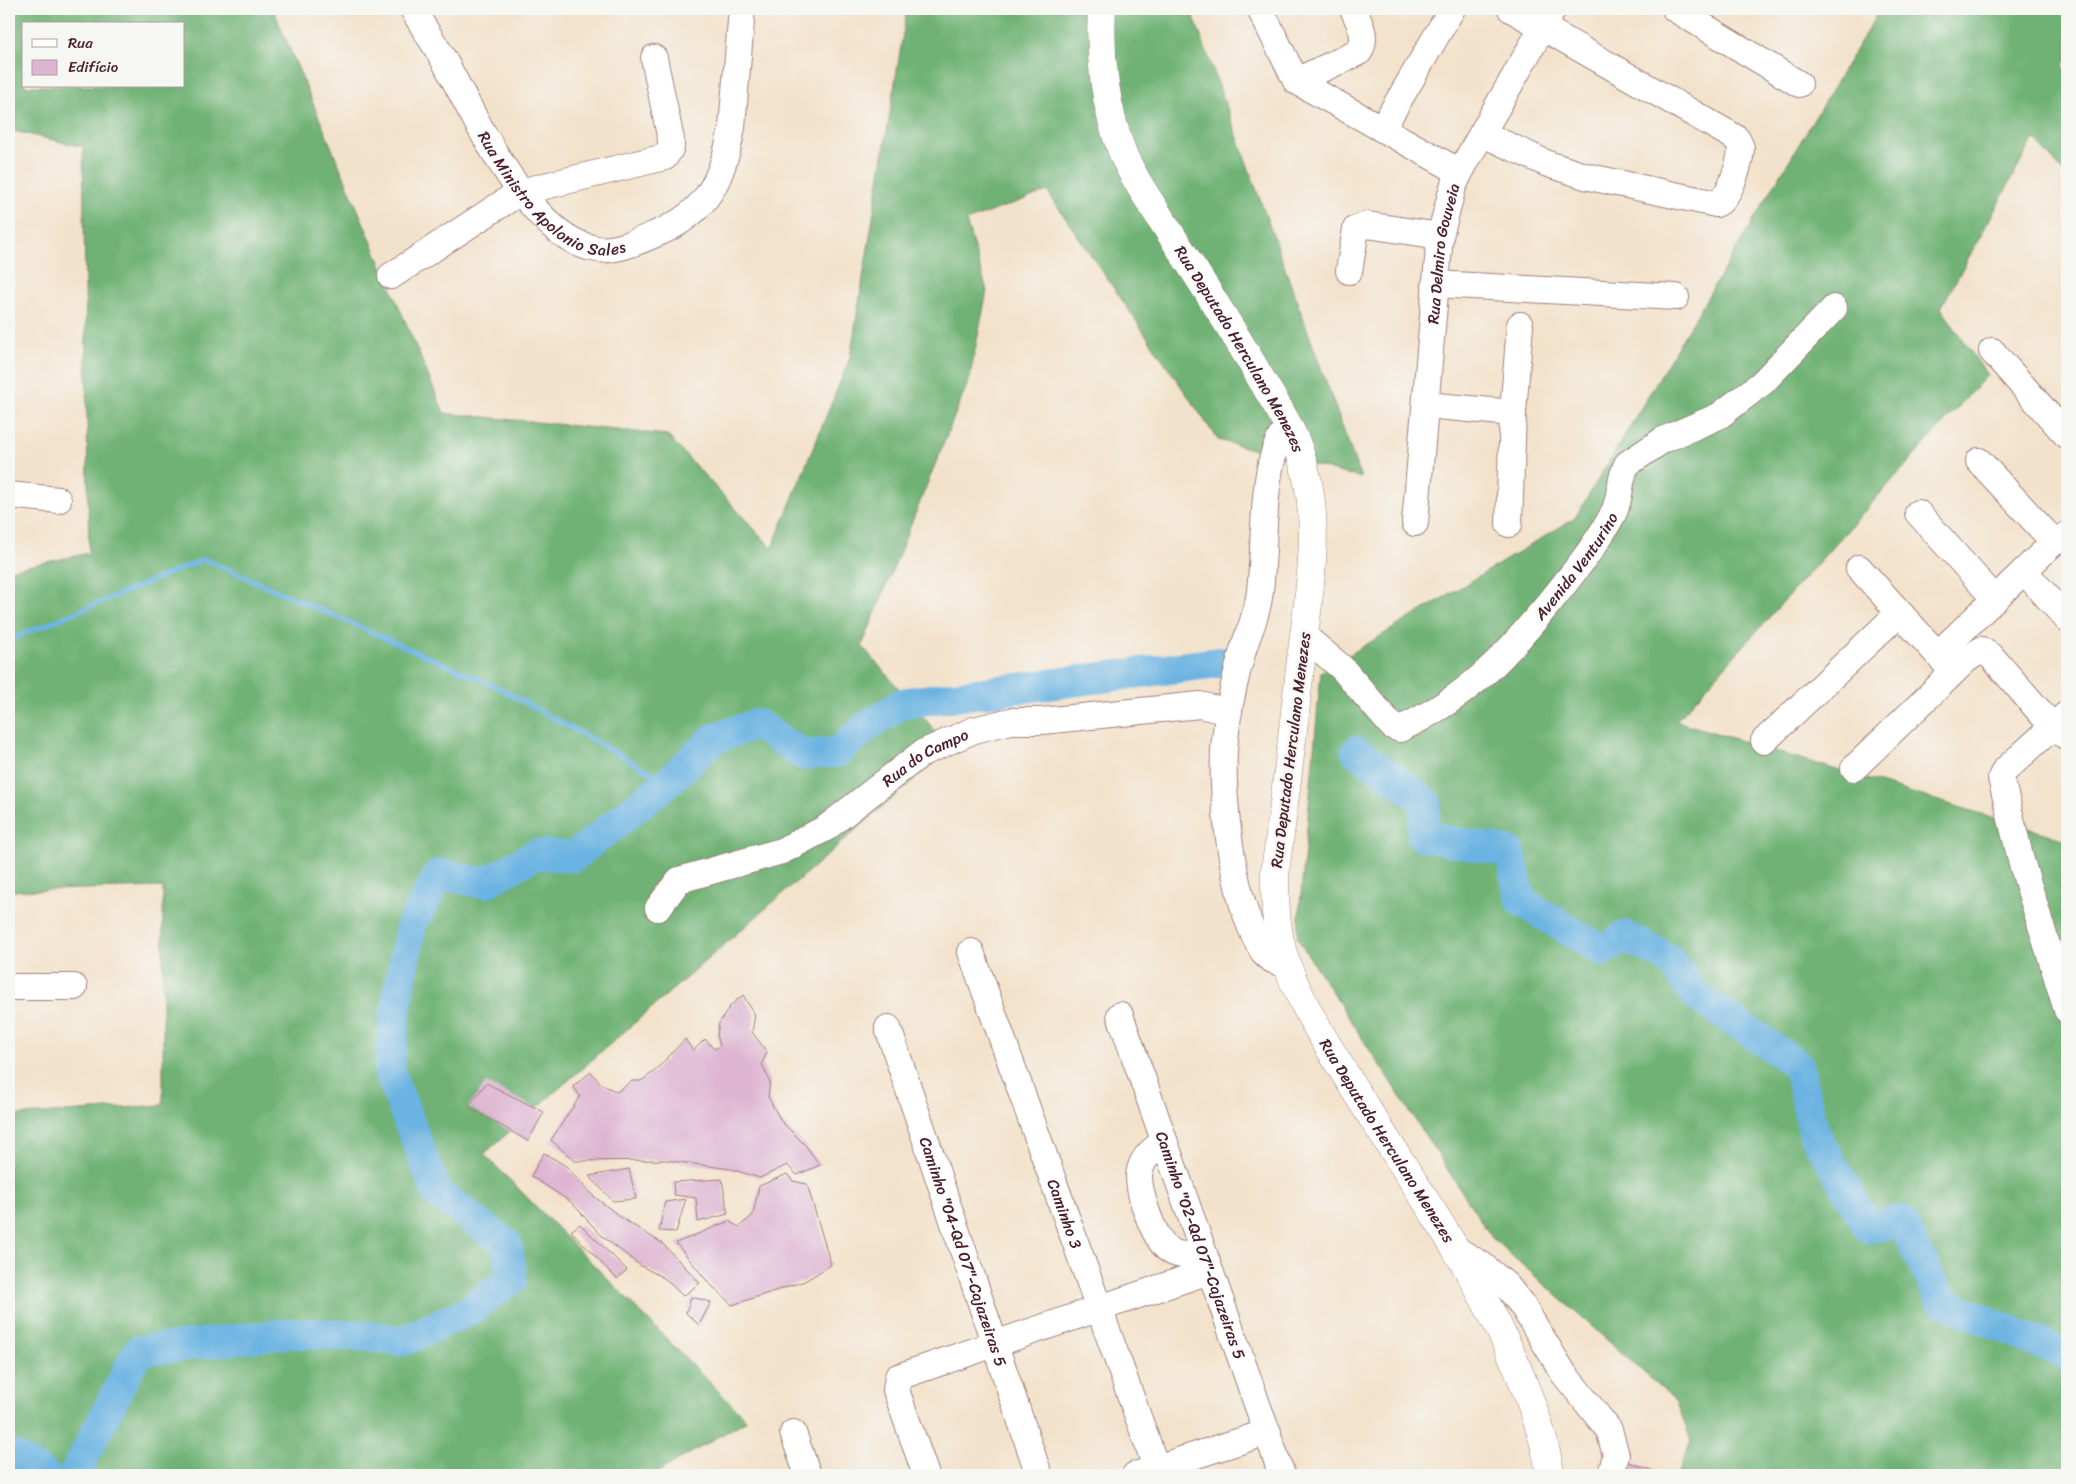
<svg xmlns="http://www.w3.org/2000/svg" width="2076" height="1484" font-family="Sriracha,sans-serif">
	<rect width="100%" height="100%" fill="#f6f6f2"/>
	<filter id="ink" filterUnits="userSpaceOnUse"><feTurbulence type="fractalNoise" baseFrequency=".02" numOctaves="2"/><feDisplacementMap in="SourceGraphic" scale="10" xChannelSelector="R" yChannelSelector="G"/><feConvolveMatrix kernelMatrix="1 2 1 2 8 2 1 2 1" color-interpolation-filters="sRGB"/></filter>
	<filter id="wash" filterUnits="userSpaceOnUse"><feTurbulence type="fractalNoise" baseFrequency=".0096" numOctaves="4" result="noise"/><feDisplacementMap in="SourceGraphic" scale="20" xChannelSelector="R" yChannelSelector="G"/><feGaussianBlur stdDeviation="1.12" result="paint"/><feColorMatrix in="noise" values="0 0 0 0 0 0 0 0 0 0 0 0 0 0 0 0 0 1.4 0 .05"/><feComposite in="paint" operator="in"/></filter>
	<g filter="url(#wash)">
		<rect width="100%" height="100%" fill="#f3e2cb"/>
		<g fill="#70b275" stroke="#5d6850" fill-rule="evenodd">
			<path d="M9 9H273L444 413 667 435 772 548 850 358 907 9H1191L1361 478 1218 440 1047 191 966 221 987 291 969 380 862 646 950 748 484 1154 747 1420 653 1475H9V1116L163 1105V887L9 891V570L89 553 83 147 9 130ZM24 24H184V86H24Z"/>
			<polygon points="1880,9 2067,9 2067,60 2063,65 2067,73 2067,177 2034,138 1941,308 1987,375 1676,721 2067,840 2067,1475 1678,1475 1691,1441 1677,1402 1492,1238 1297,938 1321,672 1575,518"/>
		</g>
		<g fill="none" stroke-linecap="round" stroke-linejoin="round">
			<polyline stroke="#6ab3e2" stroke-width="5" points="9,640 204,559 499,688 668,782"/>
			<g stroke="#6ab3e2" stroke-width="31">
				<polyline points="1356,751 1426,802 1422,836 1510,852 1521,901 1603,951 1625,936 1669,959 1695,995 1798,1065 1814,1133 1869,1228 1901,1220 1942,1301 2067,1355"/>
				<polyline points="9,1454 45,1475"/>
				<polyline points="74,1475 138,1351 291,1333 369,1336 403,1341 468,1311 512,1279 507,1244 437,1193 389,1071 398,992 411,926 439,874 485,883 536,854 573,857 668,782 713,739 757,724 803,755 838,752 870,724 903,703 1222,662"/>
			</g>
		</g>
		<g id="blocks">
			<g fill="#deb5d2">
				<polygon points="743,995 755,1015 752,1032 767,1052 762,1064 770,1082 768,1097 781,1121 806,1146 820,1165 797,1175 787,1165 760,1178 731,1169 665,1160 575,1161 551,1140 580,1096 573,1086 591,1072 601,1084 617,1092 632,1081 641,1081 655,1071 685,1039 693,1051 705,1039 714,1049 720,1046 717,1035 719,1023 731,1005"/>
				<polygon points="486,1083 544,1112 528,1141 468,1107"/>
				<polygon points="544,1153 566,1166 591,1194 623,1219 662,1243 700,1283 683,1296 664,1278 641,1266 602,1236 571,1202 531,1176"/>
				<polygon points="629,1169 636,1199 613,1201 589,1176"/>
				<polygon points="787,1174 793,1181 807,1184 831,1265 805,1281 732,1305 707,1281 676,1243 729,1221 739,1227 753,1215 759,1186"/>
				<polygon points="722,1179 728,1214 698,1222 696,1198 674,1195 673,1182"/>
				<polygon points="686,1199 676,1232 659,1231 665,1202"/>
				<polygon points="580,1224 627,1270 617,1279 571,1231"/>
				<polygon points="691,1297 711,1302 699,1325 686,1313"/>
				<polygon points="1626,1461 1665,1475 1621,1475"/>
			</g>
		</g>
	</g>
	<g filter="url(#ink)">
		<use href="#blocks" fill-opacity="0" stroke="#9e807b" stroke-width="1"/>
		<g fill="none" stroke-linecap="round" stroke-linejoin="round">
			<g stroke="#9e807b" stroke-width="28">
				<g id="minor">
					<path id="s1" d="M413 9C423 28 436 45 446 64 475 117 531 240 597 249 616 252 641 240 658 233 708 212 723 178 732 127L742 9"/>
					<polyline points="1260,9 1296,81"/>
					<path d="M1353 9C1360 24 1368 37 1359 52L1296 81 1460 172"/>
					<polyline points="1675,9 1799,84"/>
					<polyline points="1382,129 1452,9"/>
					<path d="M1483 134 1548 164 1585 176 1716 204C1729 201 1741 160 1741 148 1740 144 1738 141 1736 138L1511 9"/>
					<polyline points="1349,271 1356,229 1367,225 1440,236"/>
					<polyline points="391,276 520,192 665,157 671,147 671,140 654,58"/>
					<polyline points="1435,284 1676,297"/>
					<polyline points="1992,351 2067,436"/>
					<polyline points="1426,405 1513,413"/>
					<polyline points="1979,461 2054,542"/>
					<polyline points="9,495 58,500"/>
					<polyline points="1918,513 1995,599"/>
					<path id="s2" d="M1415 523 1440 236 1453 187 1460 172 1553 9"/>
					<polyline points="1509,524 1513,413 1520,325"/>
					<polyline points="1859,568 1950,668"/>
					<polyline points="2024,571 2067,619"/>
					<path id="s3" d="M1304 636 1342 668 1392 726 1400 729C1472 695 1505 656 1555 596 1576 569 1598 543 1614 512 1621 497 1619 479 1627 464L1663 440 1719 416 1762 383 1834 308"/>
					<polyline points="1938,654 2054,542 2067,535"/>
					<polyline points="2067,714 2004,771 2001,778 2022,864 2067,1010"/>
					<polyline points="1764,741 1899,613"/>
					<polyline points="1854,768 1966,660 1981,650 1992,657 2053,727 2067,737"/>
					<path id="s4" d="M658 908 679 880 782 851 826 828 922 753 974 730 1011 721H1042L1200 705 1229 712"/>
					<path id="s5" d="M971 952 1159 1475"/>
					<path d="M1287 965C1279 962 1270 961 1264 953 1233 907 1219 794 1225 739 1228 709 1235 678 1243 650 1248 634 1255 619 1258 603 1268 557 1256 459 1289 426"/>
					<polyline points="9,987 74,987"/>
					<path id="s6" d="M1120 1015 1282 1475"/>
					<path id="s7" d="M888 1028 1039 1475"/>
					<path d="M1164 1142C1153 1149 1143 1157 1140 1170 1135 1188 1155 1244 1172 1252 1183 1257 1192 1254 1202 1251"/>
					<polyline points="1457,1250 1482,1265 1507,1286 1522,1305 1564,1374 1609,1430 1616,1455 1611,1475"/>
					<polyline points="793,1433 808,1475"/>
					<polyline points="926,1475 896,1390 898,1377 1209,1271"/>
					<polyline points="1135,1475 1268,1432"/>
				</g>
			</g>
			<g stroke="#9e807b" stroke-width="29">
				<g id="major">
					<path id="s8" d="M1102 9C1099 56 1105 109 1123 154 1135 182 1154 207 1170 233 1201 281 1232 328 1260 377 1274 401 1290 425 1299 450 1324 517 1309 592 1301 660 1293 731 1285 801 1275 871 1275 898 1275 926 1283 953 1298 1001 1327 1044 1353 1087 1415 1187 1487 1284 1528 1395 1538 1421 1547 1448 1550 1475"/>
				</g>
			</g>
			<use href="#minor" stroke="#fff" stroke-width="26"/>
			<use href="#major" stroke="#fff" stroke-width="28"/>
		</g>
	</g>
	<g text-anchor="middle" stroke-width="5" stroke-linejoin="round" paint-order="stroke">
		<g font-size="16" fill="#4a1f2b" stroke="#f6f6f2">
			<text dy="6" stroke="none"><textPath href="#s1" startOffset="240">Rua Ministro Apolonio Sales</textPath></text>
			<text dy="6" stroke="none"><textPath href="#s2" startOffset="271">Rua Delmiro Gouveia</textPath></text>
			<text dy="6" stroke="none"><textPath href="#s8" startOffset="375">Rua Deputado Herculano Menezes</textPath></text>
			<text dy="6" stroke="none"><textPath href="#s3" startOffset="378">Avenida Venturino</textPath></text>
			<text transform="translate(1290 750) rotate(-83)" y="6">Rua Deputado Herculano Menezes</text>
			<text dy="6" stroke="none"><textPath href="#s4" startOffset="314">Rua do Campo</textPath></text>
			<text dy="6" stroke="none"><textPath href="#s8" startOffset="1215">Rua Deputado Herculano Menezes</textPath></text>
			<text dy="6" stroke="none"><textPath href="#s5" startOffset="278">Caminho 3</textPath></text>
			<text dy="6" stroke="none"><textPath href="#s6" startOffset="244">Caminho "02-Qd 07"-Cajazeiras 5</textPath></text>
			<text dy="6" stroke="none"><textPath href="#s7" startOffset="236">Caminho "04-Qd 07"-Cajazeiras 5</textPath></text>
		</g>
	</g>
	<rect width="2076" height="1484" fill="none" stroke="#f6f6f2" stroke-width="30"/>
	<rect x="22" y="22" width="162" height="65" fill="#f6f6f2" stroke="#b1a0a2"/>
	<rect x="32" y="39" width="25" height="8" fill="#ffffff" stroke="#b1a0a2"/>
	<text x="68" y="48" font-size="15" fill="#4a1f2b">Rua</text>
	<rect x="32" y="60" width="25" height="15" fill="#deb5d2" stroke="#b1a0a2"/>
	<text x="68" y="72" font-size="15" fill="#4a1f2b">Edifício</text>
</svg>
